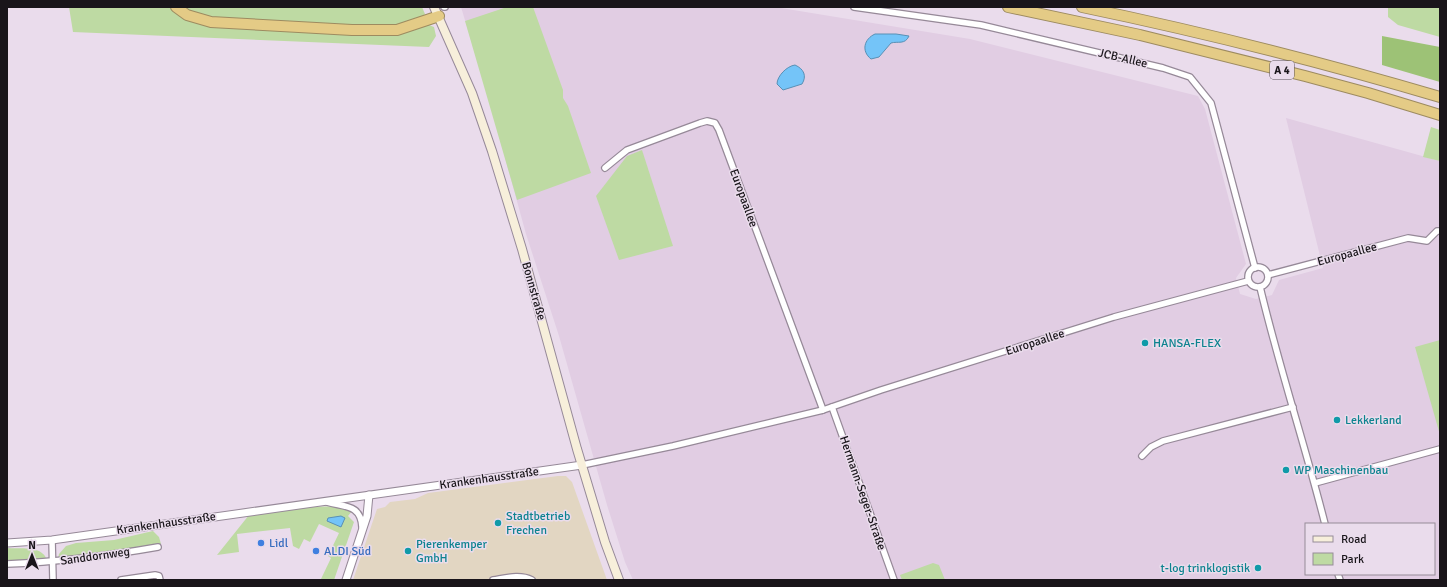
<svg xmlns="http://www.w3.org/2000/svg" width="1447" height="587" font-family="Signika,sans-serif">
	<rect width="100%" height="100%" fill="#eadcec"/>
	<polygon fill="#e2d6c2" points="558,476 566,476 572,482 607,580 353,580 377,509 385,507 390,502 415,499 428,493"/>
	<path fill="#e1cde3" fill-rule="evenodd" d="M461 7H775L970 39 1198 96 1205 109 1246 264 1236 278 1240 294 1256 299 1272 295 1279 280 1323 268 1286 118 1440 161V580H633L625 562 607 505 559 336 526 234 490 103ZM1306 524H1434V574H1306Z"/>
	<g fill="#bedaa3">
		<polygon points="69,7 169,7 179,15 213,26 429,25 434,27 436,36 429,47 73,32"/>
		<polygon points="180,7 422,7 425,14 422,18 391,26 344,25 202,17"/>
		<polygon points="507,7 533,7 563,90 563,98 568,106 591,173 517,200 465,21"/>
		<polygon points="1388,7 1440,7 1440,37 1398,25 1388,17"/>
		<polygon points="1431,127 1440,130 1440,161 1423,157"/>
		<polygon points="642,150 673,246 619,260 596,196 627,156"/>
		<polygon points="1440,340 1440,435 1415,347"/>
		<polygon points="343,506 352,511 348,516 354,522 334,580 324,580 321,579 331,558 328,556 339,533 319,524 310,542 304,539 299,549 293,546 290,528 237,534 239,552 217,555 249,515 306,507"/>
		<polygon points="153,531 159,537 161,544 58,559 59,554 66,546 76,543 114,540"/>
		<path d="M7 548C20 549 44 545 47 561L7 562Z"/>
		<polygon points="933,563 939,565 945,580 902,580 900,575"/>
	</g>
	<polygon fill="#9dc276" points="1382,36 1440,47 1440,82 1382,65"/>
	<g fill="#74c4f8" stroke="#5990b5">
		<path d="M875 34H896L909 36C905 45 898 41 891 43L879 57 871 59C861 51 864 39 875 34Z"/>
		<path d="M795 65C804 69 807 76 802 84L783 90 777 84C777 76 787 66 795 65Z"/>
		<polygon points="341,516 345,518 341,527 327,521 328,518"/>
	</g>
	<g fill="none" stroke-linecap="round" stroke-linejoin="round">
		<g stroke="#968998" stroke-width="8">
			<g id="minor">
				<polyline points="444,7 445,7"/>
				<polyline points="854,7 981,25 1163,68 1190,77 1211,103 1255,268"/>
				<polyline points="605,168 627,150 700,123 707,121 715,123 719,130 823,410"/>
				<circle cx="1258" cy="277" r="10"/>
				<polyline points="1268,275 1408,238 1427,241 1437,231 1440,231"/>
				<path d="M1260 287C1279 367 1305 445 1325 524"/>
				<polyline points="832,407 894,580"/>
				<polyline points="1142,456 1151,447 1163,441 1293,407"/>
				<polyline points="582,465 673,446 823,410 881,390 1114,317 1248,281"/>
				<polyline points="1315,483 1440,449"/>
				<path d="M327 502C344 507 361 504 362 527"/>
				<polyline points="52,540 53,580"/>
				<path d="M7 564C58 562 107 556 158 547"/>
				<polyline points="1338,574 1340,580"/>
				<polyline points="121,580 155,575 159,576 160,580"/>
				<path d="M493 580C506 578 520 574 532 580"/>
			</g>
		</g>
		<g stroke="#968998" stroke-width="9">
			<g id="tertiary">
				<polyline points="7,543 52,540 582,465"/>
				<polyline points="346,580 367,516 369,495"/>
			</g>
		</g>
		<g stroke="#968998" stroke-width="10">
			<polyline id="secondary" points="434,7 472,93 492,151 522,249 577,449 605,542 619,580"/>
		</g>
		<g stroke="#9d8b60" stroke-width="12">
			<g id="motorway">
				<polyline points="176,7 187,15 211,22 352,30 397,30 439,16"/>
				<polyline points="1008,7 1140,35 1305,76 1368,93 1440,115"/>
				<path d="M1082 7C1202 32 1322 62 1440 97"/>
			</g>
		</g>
		<use href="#minor" stroke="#fff" stroke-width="5.5"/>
		<use href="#tertiary" stroke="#fff" stroke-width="7"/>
		<use href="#secondary" stroke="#f7efdb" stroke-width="8"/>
		<use href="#motorway" stroke="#e4cb86" stroke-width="10"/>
	</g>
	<g fill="#0f9aa8" stroke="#eadcec" stroke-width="1.5">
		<circle cx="1145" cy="343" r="4"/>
		<circle cx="1337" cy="420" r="4"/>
		<circle cx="1286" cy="470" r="4"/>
		<circle cx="498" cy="523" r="4"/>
		<circle cx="408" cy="551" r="4"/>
		<circle cx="1258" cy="568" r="4"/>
	</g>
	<g fill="#3f7fe0" stroke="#eadcec" stroke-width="1.5">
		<circle cx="261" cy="543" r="4"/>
		<circle cx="316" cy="551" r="4"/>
	</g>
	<g text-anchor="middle" stroke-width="3" stroke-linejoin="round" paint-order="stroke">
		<rect fill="#eadcec" stroke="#585159" stroke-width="1" x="1270" y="61" width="24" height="18" rx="3"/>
		<g font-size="11" font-weight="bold" fill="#19151a">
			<text x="1282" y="74">A 4</text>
		</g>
		<g font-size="12" fill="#19151a" stroke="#eadcec">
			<text transform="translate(1123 58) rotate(13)" y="4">JCB-Allee</text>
			<text transform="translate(744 198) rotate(70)" y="4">Europaallee</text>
			<text transform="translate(1347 254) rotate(-15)" y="4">Europaallee</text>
			<text transform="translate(534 291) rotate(74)" y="4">Bonnstraße</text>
			<text transform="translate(1035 342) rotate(-18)" y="4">Europaallee</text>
			<text transform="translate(489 478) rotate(-8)" y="4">Krankenhausstraße</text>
			<text transform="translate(863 493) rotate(71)" y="4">Hermann-Seger-Straße</text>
			<text transform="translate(166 523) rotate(-8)" y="4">Krankenhausstraße</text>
			<text transform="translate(95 556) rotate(-8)" y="4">Sanddornweg</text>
		</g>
		<g font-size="12" fill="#0d838f" stroke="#eadcec" text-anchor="start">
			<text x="1153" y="347">HANSA-FLEX</text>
			<text x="1345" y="424">Lekkerland</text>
			<text x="1294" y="474">WP Maschinenbau</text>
			<text x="506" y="520">Stadtbetrieb<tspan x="506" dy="14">Frechen</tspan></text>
			<text x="416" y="548">Pierenkemper<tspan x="416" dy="14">GmbH</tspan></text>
			<text x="1250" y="572" text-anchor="end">t-log trinklogistik</text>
		</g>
		<g font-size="12" fill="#366cbe" stroke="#eadcec" text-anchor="start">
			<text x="269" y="547">Lidl</text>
			<text x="324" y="555">ALDI Süd</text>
		</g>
	</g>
	<rect width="1447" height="587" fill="none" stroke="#19151a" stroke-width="16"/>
	<rect x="1305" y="523" width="130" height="52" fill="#eadcec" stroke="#968c98"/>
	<rect x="1313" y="536" width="20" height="6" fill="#f7efdb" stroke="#968c98"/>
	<text x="1341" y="543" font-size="12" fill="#19151a">Road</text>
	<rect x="1313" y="553" width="20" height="12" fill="#bedaa3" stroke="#968c98"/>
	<text x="1341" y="563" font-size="12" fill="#19151a">Park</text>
	<g transform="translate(32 555)" stroke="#eadcec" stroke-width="3" paint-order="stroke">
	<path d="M0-3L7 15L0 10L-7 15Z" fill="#19151a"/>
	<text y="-6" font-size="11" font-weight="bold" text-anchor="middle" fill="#19151a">N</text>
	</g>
</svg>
